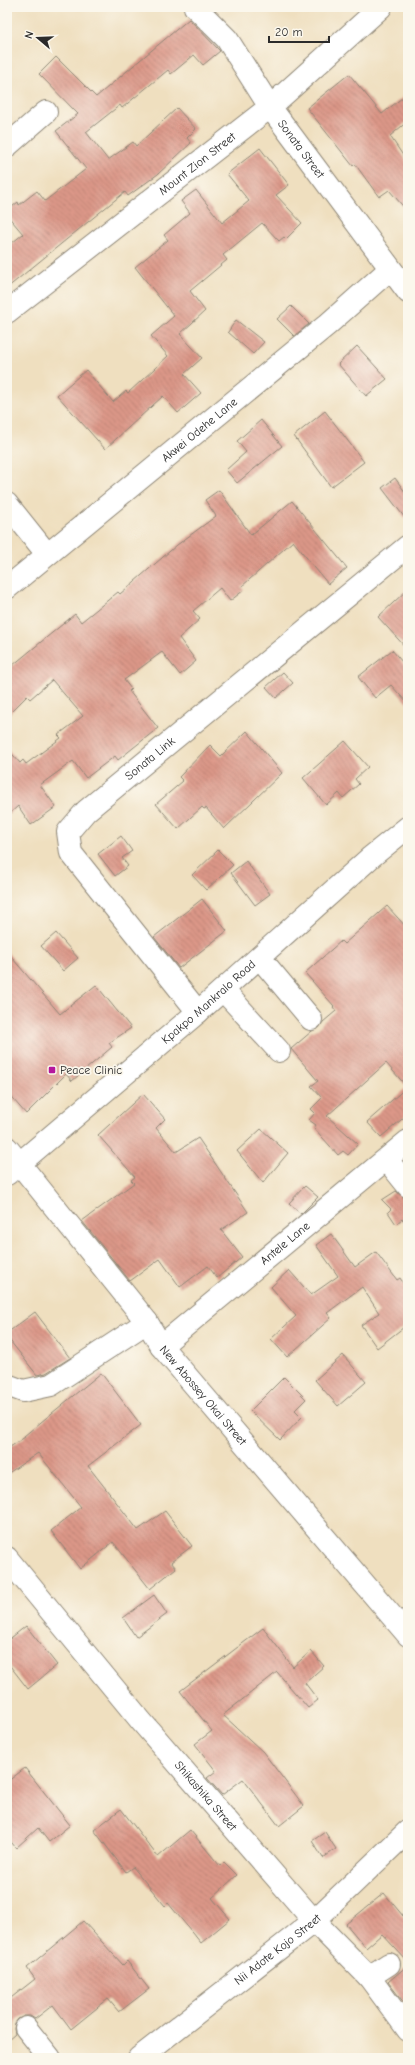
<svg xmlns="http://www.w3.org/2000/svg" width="415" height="2065" viewBox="0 0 415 2065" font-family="'Comic Neue',sans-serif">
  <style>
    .building { fill: url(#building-back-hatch) }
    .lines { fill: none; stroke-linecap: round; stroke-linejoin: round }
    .minor-casing { stroke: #8d8575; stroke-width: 24 }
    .minor { stroke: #fff; stroke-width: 22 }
    .poi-dot { fill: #b5179e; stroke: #fbf7ec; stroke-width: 1.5 }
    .labels { text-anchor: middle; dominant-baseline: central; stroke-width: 3.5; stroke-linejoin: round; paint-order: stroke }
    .street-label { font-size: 12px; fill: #2b2b2b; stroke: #fbf7ec }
    .poi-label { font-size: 12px; fill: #2b2b2b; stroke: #fbf7ec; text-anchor: start }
  </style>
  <defs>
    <pattern id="building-back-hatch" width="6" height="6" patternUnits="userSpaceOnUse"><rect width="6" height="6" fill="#dc9788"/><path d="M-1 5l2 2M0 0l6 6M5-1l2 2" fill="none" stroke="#b37b6f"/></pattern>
  </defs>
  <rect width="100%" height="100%" fill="#fbf7ec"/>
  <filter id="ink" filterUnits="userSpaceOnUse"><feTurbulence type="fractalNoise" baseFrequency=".025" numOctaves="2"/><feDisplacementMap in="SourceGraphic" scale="8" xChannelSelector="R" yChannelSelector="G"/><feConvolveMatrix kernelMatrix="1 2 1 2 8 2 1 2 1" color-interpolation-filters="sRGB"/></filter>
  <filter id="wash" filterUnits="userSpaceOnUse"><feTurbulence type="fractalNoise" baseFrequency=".012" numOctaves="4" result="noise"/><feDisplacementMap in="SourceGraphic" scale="16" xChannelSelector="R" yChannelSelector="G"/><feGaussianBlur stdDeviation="0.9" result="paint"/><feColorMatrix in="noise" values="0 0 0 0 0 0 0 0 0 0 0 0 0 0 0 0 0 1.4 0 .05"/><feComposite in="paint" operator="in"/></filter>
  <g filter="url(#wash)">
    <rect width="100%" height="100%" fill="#efdfbf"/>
    <g id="blocks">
      <!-- building -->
      <path class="building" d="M189,19L220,51L203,65L194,55L171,74L168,70L122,108L120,105L86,132L108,160L133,142L136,146L177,108L196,129L187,138L191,143L158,174L128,196L125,192L110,204L7,288V247L23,234L7,215V211L18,202L19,205L37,191L45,201L86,169L56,131L78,114L39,74L56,57L96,97Z
        M349,74L382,114L408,93V121L390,136L408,163V212L389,190L379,197L355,164L353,166L307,108Z
        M260,148L289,185L276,195L302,223L286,239L284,237L279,241L262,223L223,255L227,260L190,291L205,311L180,334L202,358L184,374L201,393L178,413L163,396L105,449L57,395L86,370L113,402L126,391L128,393L168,356L151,336L174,316L135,267L168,240L164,235L190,213L181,201L196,190L222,223L249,201L227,174Z
        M291,306L309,324L294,336L277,319Z
        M236,320L264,342L253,354L228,332Z
        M357,346L387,379L366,396L338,364Z
        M325,411L364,462L331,487L294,436Z
        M261,420L282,446L237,483L226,470L246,452L237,441Z
        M395,478L408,496V522L382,488Z
        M219,490L251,535L292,501L347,568L328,584L293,541L241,587L244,590L230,601L220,588L193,611L200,619L179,638L196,661L180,675L162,652L124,680L131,689L129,691L158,728L118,760L115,756L86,778L73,761L40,785L56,807L31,825L18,806L7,816V748L20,763L23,760L26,764L61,738L58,735L83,716L52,680L30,699L27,696L7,716V670L75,614L81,622L118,592L120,594L177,545L216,516L205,500Z
        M408,589V650L378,617Z
        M392,650L408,669V704L391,685L375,698L358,677Z
        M283,672L293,683L276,698L266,687Z
        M247,731L282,773L224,829L206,808L204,809L202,807L178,829L156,804L183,781L179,777L210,745L221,756Z
        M345,741L368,767L355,779L359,784L343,798L339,793L326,805L303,778Z
        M121,836L132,851L122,858L128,866L115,876L98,854Z
        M218,850L233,865L206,890L192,875Z
        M246,861L270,894L255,905L231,873Z
        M202,899L227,931L179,968L154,937Z
        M387,906L408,929V1114L381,1137L367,1122L407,1087L386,1063L327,1116L358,1144L348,1155L343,1151L338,1155L314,1128L316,1125L309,1120L315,1113L311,1109L322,1098L311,1086L318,1081L291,1049L312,1031L319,1028L323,1022L336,1011L333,1007L334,1006L305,973L341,941L344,944Z
        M56,933L78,958L63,971L41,946Z
        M7,952L60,1014L96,985L131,1028L109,1043L112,1047L72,1081L66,1074L26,1114L7,1092Z
        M143,1094L165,1119L156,1128L176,1152L198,1138L248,1212L221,1230L242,1257L217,1278L208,1266L180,1287L160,1259L130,1281L82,1221L134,1183L131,1180L135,1177L98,1135Z
        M261,1129L288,1153L263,1183L237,1151Z
        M305,1186L318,1197L301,1214L289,1203Z
        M396,1191L403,1197L408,1198V1225L402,1219L396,1224L388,1212L391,1209L382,1200Z
        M331,1234L355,1267L376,1252L397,1280L400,1278L408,1290V1324L377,1348L361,1325L379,1313L362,1287L327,1313L331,1318L287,1357L271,1339L296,1316L271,1287L289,1270L311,1295L338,1276L316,1245Z
        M35,1312L70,1358L46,1373L37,1375L7,1337V1333Z
        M343,1355L366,1382L338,1406L315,1380Z
        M101,1373L141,1425L88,1466L138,1530L165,1511L192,1546L171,1562L176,1568L150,1589L113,1542L80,1569L51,1531L81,1507L38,1453L7,1474V1449L25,1437L24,1436Z
        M284,1377L306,1399L295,1410L302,1417L280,1440L250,1411Z
        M154,1595L167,1614L136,1637L123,1618Z
        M26,1626L57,1665L28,1689L7,1662V1641Z
        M263,1628L293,1667L311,1651L324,1666L305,1683L318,1700L308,1708L277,1672L223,1715L263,1752L304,1806L279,1826L243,1779L222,1795L207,1778L216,1771L195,1744L212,1731L180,1691Z
        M25,1768L70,1825L49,1842L38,1828L16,1848L7,1837V1782Z
        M121,1809L158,1857L190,1830L220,1866L224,1862L237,1875L212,1898L230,1919L201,1943L168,1903L165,1906L133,1867L126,1872L94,1830Z
        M325,1832L336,1849L323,1858L312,1841Z
        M384,1893L408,1922V1962L382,1934L366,1948L346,1924Z
        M83,1921L123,1965L127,1961L149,1989L119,2012L108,1999L71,2029L53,2005L35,2019L30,2016H24L18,2019L15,2023L14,2029L15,2034L7,2041V2001L35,1979L27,1968Z
        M408,1965V2008L388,1982Z"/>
    </g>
  </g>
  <g filter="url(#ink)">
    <use href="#blocks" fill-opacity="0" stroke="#8d8575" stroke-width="1"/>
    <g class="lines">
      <defs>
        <g id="minor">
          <path id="s1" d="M195,7L227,39L270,107L408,292"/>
          <path d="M7,146L46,112"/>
          <path id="s2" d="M7,312L270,107L381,7"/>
          <path d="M7,504L47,554"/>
          <path id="s3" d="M7,588L327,325L390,269"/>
          <path d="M260,958L311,1019"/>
          <path d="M223,990L279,1051"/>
          <path id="s4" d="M198,1012L71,853L68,832L86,811L408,546"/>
          <path id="s5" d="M7,1148L147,1322L161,1346L408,1635"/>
          <path d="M387,1160L408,1186"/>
          <path id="s6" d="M7,1174L198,1012L371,857L408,827"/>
          <path id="s7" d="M161,1346L408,1141"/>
          <path d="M7,1385L23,1391L51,1385L147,1322"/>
          <path id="s8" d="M7,1558L141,1721L314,1921L369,1977L408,2030"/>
          <path d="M369,1977L389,1964"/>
          <path d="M26,2028L50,2058"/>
          <path id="s9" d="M139,2058L314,1921L408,1831"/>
        </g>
      </defs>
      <!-- minor casing -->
      <use href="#minor" class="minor-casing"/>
      <!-- minor -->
      <use href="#minor" class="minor"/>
    </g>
  </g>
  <!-- markers -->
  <rect class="poi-dot" x="48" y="1066" width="8" height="8" rx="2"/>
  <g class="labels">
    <!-- street labels -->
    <g class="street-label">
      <text stroke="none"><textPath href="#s1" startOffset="178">Sonata Street</textPath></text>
      <text stroke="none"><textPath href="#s2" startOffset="241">Mount Zion Street</textPath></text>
      <text stroke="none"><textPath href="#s3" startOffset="249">Akwei Odehe Lane</textPath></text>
      <text stroke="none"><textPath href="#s4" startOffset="335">Sonata Link</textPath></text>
      <text stroke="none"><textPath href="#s6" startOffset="265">Kpakpo Mankralo Road</textPath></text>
      <text stroke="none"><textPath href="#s7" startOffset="161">Antele Lane</textPath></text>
      <text stroke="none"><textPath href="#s5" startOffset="316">New Abossey Okai Street</textPath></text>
      <text stroke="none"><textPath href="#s8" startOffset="310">Shikashika Street</textPath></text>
      <text stroke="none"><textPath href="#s9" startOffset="176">Nii Adote Kojo Street</textPath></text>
    </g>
    <!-- poi labels -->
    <g class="poi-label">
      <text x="60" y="1070">Peace Clinic</text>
    </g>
  </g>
  <!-- margin -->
  <rect width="415" height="2065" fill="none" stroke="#fbf7ec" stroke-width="24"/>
  <!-- north arrow -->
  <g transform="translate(38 38) rotate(289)" stroke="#fbf7ec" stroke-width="3" paint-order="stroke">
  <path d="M0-3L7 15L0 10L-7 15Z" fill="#2b2b2b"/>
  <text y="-6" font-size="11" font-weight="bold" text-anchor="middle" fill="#2b2b2b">N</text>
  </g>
  <!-- scale -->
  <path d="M269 36v6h60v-6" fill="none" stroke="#2b2b2b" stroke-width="2"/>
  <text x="275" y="36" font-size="12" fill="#2b2b2b" stroke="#fbf7ec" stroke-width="3" paint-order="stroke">20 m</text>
</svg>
